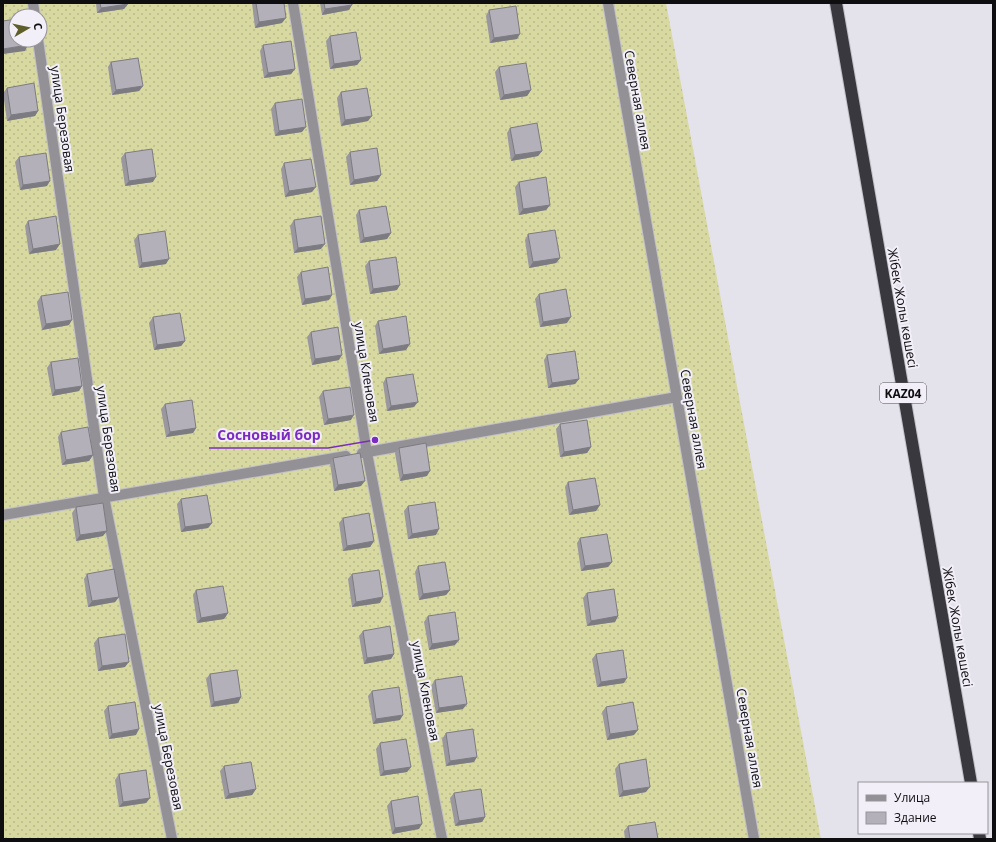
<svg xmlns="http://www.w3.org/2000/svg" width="996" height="842" viewBox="0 0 996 842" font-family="'Open Sans',sans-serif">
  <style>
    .garden { fill: url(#garden-dots); fill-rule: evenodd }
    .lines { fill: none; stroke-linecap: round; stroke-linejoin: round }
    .minor-casing { stroke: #c2c0c8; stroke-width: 12 }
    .highway-casing { stroke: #c2c0c8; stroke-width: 14 }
    .minor { stroke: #939195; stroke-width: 10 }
    .highway { stroke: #3a383f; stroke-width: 12 }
    .wall { fill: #9a979f }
    .shaded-wall { fill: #7d7b82 }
    .building { fill: #b3b0b9; stroke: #7d7b82 }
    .labels { text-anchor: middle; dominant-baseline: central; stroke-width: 4; stroke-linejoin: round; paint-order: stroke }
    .shield { fill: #f2eff8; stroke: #525156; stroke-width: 1 }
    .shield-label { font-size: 12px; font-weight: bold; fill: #0e0d10 }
    .street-label { font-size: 13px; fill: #0e0d10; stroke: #f2eff8 }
    .leader { fill: none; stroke: #7b2cbf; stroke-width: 1.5 }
    .callout-dot { fill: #7b2cbf; stroke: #f2eff8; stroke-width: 1.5 }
    .callout-label { font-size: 14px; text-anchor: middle; font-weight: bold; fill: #7b2cbf; stroke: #f2eff8; stroke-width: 4; stroke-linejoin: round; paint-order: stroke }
  </style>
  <defs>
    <pattern id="garden-dots" width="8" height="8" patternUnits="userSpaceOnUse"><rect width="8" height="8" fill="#d8d9a1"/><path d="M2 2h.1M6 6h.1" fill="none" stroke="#b8b98a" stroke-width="1.8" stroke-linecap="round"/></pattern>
  </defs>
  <rect width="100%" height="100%" fill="#e4e2eb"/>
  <!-- garden -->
  <path class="garden" d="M3,3H666L821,839H3ZM16,16H40V40H16Z"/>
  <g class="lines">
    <defs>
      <path id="minor" d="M33,3L35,16
        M293,3L367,453L442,839
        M608,3L754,839
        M38,40L104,497L172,839
        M362,453L677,397
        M3,515L346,456"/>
      <path id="highway" d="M836,3L971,783
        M979,833L980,839"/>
    </defs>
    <!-- minor casing -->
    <use href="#minor" class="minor-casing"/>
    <!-- highway casing -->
    <use href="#highway" class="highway-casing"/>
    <!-- minor -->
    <use href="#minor" class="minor"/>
    <!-- highway -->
    <use href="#highway" class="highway"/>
  </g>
  <!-- wall -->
  <path class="wall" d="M96,3H128L124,9L97,13Z
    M252,3H284L282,23L255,28Z
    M320,3H352L349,10L322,15Z
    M489,10L517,39L490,43L486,16Z
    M330,36L361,60L357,65L330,69L326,41Z
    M263,45L295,69L291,74L264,78L260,51Z
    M111,62L143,86L139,91L112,95L108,67Z
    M499,67L531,90L527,96L500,100L495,72Z
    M7,88L38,111L35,116L7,121L3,93Z
    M341,92L368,121L341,126L337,98Z
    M275,103L302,132L275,136L271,109Z
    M510,128L542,151L538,156L511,161L507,133Z
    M350,152L381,175L377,181L350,185L346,157Z
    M125,153L153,182L125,186L121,158Z
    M19,157L47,186L20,190L15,162Z
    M284,163L312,192L285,197L281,169Z
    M519,182L550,205L546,210L519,215L515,187Z
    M359,210L391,233L387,239L360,243L356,215Z
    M294,220L321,249L294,253L290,226Z
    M28,221L56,250L29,254L25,226Z
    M528,234L560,258L556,263L529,268L525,240Z
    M138,235L166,264L139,268L134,240Z
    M369,261L397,290L370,294L365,266Z
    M301,272L329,300L302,305L297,277Z
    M539,294L567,323L540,327L535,299Z
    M41,296L69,325L42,330L37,302Z
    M153,317L185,341L181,346L154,350L149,323Z
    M378,321L406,350L379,354L375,326Z
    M311,332L339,360L312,365L307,337Z
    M547,355L579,379L575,384L548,388L544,360Z
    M51,362L82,386L79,391L52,396L47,368Z
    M386,378L414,407L387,411L383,383Z
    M323,391L351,420L324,425L319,397Z
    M165,404L196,428L193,433L166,437L161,409Z
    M560,424L591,447L587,453L560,457L556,429Z
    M61,432L93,455L89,461L62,465L58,437Z
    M399,448L427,476L400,481L395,453Z
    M333,458L361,486L334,491L330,463Z
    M568,482L600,505L596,511L569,515L565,487Z
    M181,499L212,523L208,528L181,532L177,504Z
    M408,506L436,535L408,539L404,511Z
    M76,507L103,536L76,541L72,513Z
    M343,518L374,541L370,547L343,551L339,523Z
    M580,538L612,562L608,567L581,571L577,543Z
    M418,566L450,590L446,595L419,600L415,572Z
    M87,574L119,597L115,602L88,607L84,579Z
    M352,574L380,603L352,607L348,579Z
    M196,590L228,613L224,619L197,623L193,595Z
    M587,593L618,616L615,622L587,626L583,598Z
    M428,616L455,645L429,650L424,622Z
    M363,631L394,654L391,659L364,664L359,636Z
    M98,638L125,667L98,671L94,643Z
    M596,654L624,683L597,687L592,659Z
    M210,674L241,697L238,703L211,707L206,679Z
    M435,680L463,709L436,713L431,686Z
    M372,691L400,720L373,724L368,696Z
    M108,706L136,735L109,739L104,711Z
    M606,707L634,735L607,740L602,712Z
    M446,733L474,762L446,766L442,739Z
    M380,743L411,767L407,772L380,776L376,749Z
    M619,764L646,792L619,797L615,769Z
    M224,766L256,789L252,795L225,799L220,771Z
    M119,774L150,798L146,803L119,807L115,780Z
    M454,793L485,817L482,822L455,826L450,798Z
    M391,801L419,829L392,834L387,806Z
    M628,826L658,839H625L624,831Z"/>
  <!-- shaded-wall -->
  <path class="shaded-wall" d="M128,4L124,9L97,13L101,8Z
    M352,5L349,10L322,15L325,9Z
    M286,18L282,23L255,28L259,22Z
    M520,34L517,39L490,43L494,38Z
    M28,45L25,51L3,54V49Z
    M361,60L357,65L330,69L334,64Z
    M295,69L291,74L264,78L268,73Z
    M143,86L139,91L112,95L116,90Z
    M531,90L527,96L500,100L504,95Z
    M38,111L35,116L7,121L11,115Z
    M372,116L368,121L341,126L345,120Z
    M306,127L302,132L275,136L279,131Z
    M542,151L538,156L511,161L515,155Z
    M381,175L377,181L350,185L354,180Z
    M156,177L153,182L125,186L129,181Z
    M50,181L47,186L20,190L23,185Z
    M316,187L312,192L285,197L289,191Z
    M550,205L546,210L519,215L523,209Z
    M391,233L387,239L360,243L364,238Z
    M60,244L56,250L29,254L33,249Z
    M325,244L321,249L294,253L298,248Z
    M560,258L556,263L529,268L533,262Z
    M169,259L166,264L139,268L142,263Z
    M400,285L397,290L370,294L373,289Z
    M332,295L329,300L302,305L305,299Z
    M571,317L567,323L540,327L543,322Z
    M72,320L69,325L42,330L46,324Z
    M185,341L181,346L154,350L157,345Z
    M410,344L406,350L379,354L383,349Z
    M342,355L339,360L312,365L315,359Z
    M579,379L575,384L548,388L552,383Z
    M82,386L79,391L52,396L55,390Z
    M418,402L414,407L387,411L391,406Z
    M354,415L351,420L324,425L328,419Z
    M196,428L193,433L166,437L170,432Z
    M591,447L587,453L560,457L564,452Z
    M93,455L89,461L62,465L66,460Z
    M430,471L427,476L400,481L403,475Z
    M365,481L361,486L334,491L338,485Z
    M600,505L596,511L569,515L573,510Z
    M212,523L208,528L181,532L185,527Z
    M439,529L436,535L408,539L412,534Z
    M107,531L103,536L76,541L80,535Z
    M374,541L370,547L343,551L347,546Z
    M612,562L608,567L581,571L585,566Z
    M450,590L446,595L419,600L423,594Z
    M119,597L115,602L88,607L92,601Z
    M383,597L380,603L352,607L356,602Z
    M228,613L224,619L197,623L201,618Z
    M618,616L615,622L587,626L591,621Z
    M459,640L455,645L429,650L432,644Z
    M394,654L391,659L364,664L367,658Z
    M129,662L125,667L98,671L102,666Z
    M627,678L624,683L597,687L601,682Z
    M241,697L238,703L211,707L214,702Z
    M467,704L463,709L436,713L439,708Z
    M403,715L400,720L373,724L376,719Z
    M139,729L136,735L109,739L112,734Z
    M638,730L634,735L607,740L610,734Z
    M477,757L474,762L446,766L450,761Z
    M411,767L407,772L380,776L384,771Z
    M650,787L646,792L619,797L623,791Z
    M256,789L252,795L225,799L229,794Z
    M150,798L146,803L119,807L123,802Z
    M485,817L482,822L455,826L459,821Z
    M422,824L419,829L392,834L395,828Z"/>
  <!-- building -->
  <path class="building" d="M100,3H128V4L101,8Z
    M256,3H284L286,18L259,22Z
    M324,3H352V5L325,9Z
    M516,6L520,34L494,38L489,10Z
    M16,19V40H28V45L3,49V21Z
    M356,32L361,60L334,64L330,36Z
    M291,41L295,69L268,73L263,45Z
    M138,58L143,86L116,90L111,62Z
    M526,63L531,90L504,95L499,67Z
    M34,83L38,111L11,115L7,88Z
    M367,88L372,116L345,120L341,92Z
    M302,99L306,127L279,131L275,103Z
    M537,123L542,151L515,155L510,128Z
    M377,148L381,175L354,180L350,152Z
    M152,149L156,177L129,181L125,153Z
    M46,153L50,181L23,185L19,157Z
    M311,159L316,187L289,191L284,163Z
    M546,177L550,205L523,209L519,182Z
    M386,206L391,233L364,238L359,210Z
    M56,216L60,244L33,249L28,221Z
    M321,216L325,244L298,248L294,220Z
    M555,230L560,258L533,262L528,234Z
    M165,231L169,259L142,263L138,235Z
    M396,257L400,285L373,289L369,261Z
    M328,267L332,295L305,299L301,272Z
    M566,289L571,317L543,322L539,294Z
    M68,292L72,320L46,324L41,296Z
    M180,313L185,341L157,345L153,317Z
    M406,316L410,344L383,349L378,321Z
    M338,327L342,355L315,359L311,332Z
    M575,351L579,379L552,383L547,355Z
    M78,358L82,386L55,390L51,362Z
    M413,374L418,402L391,406L386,378Z
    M350,387L354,415L328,419L323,391Z
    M192,400L196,428L170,432L165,404Z
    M587,420L591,447L564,452L560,424Z
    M88,427L93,455L66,460L61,432Z
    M426,443L430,471L403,475L399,448Z
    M360,453L365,481L338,485L333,458Z
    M595,478L600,505L573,510L568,482Z
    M207,495L212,523L185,527L181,499Z
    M435,502L439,529L412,534L408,506Z
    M103,503L107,531L80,535L76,507Z
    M369,513L374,541L347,546L343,518Z
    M607,534L612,562L585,566L580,538Z
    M445,562L450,590L423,594L418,566Z
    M114,569L119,597L92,601L87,574Z
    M379,570L383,597L356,602L352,574Z
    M223,586L228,613L201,618L196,590Z
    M614,589L618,616L591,621L587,593Z
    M455,612L459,640L432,644L428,616Z
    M390,626L394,654L367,658L363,631Z
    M125,634L129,662L102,666L98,638Z
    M623,650L627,678L601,682L596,654Z
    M237,670L241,697L214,702L210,674Z
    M462,676L467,704L439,708L435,680Z
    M399,687L403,715L376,719L372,691Z
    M135,702L139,729L112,734L108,706Z
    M633,702L638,730L610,734L606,707Z
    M473,729L477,757L450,761L446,733Z
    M406,739L411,767L384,771L380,743Z
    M646,759L650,787L623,791L619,764Z
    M251,762L256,789L229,794L224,766Z
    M146,770L150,798L123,802L119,774Z
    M481,789L485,817L459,821L454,793Z
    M418,796L422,824L395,828L391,801Z
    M655,822L658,839H630L628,826Z"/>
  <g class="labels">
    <!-- shield labels -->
    <rect class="shield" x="880" y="383" width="46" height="20" rx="3"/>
    <g class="shield-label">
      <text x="903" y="393">KАZ04</text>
    </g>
    <!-- street labels -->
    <g class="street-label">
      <text transform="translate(638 100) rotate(80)">Северная аллея</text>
      <text transform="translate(63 119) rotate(82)">улица Березовая</text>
      <text transform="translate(903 308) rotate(80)">Жібек Жолы көшесі</text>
      <text transform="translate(367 372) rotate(81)">улица Кленовая</text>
      <text transform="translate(694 419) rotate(80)">Северная аллея</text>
      <text transform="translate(109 439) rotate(82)">улица Березовая</text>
      <text transform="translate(958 627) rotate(80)">Жібек Жолы көшесі</text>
      <text transform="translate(426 691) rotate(79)">улица Кленовая</text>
      <text transform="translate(750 738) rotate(80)">Северная аллея</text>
      <text transform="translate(169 757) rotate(79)">улица Березовая</text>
    </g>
  </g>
  <!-- callouts -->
  <path class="leader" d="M375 440L328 448H209"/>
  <circle class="callout-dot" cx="375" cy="440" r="4"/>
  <g class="callout-label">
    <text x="269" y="440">Сосновый бор</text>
  </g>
  <!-- border -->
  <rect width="996" height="842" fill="none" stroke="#0e0d10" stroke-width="8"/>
  <!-- legend -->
  <rect x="858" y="782" width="130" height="52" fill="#f2eff8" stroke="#97959b"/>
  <rect x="866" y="795" width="20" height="6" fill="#939195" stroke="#97959b"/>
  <text x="894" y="802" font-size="12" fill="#0e0d10">Улица</text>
  <rect x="866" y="812" width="20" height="12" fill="#b3b0b9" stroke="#97959b"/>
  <text x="894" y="822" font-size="12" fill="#0e0d10">Здание</text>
  <!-- north arrow -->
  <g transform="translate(28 28) rotate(81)"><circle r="19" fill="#f2eff8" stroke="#97959b"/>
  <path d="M0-3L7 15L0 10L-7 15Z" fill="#5e5e2b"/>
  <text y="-6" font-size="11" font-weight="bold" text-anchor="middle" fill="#0e0d10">С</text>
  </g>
</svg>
